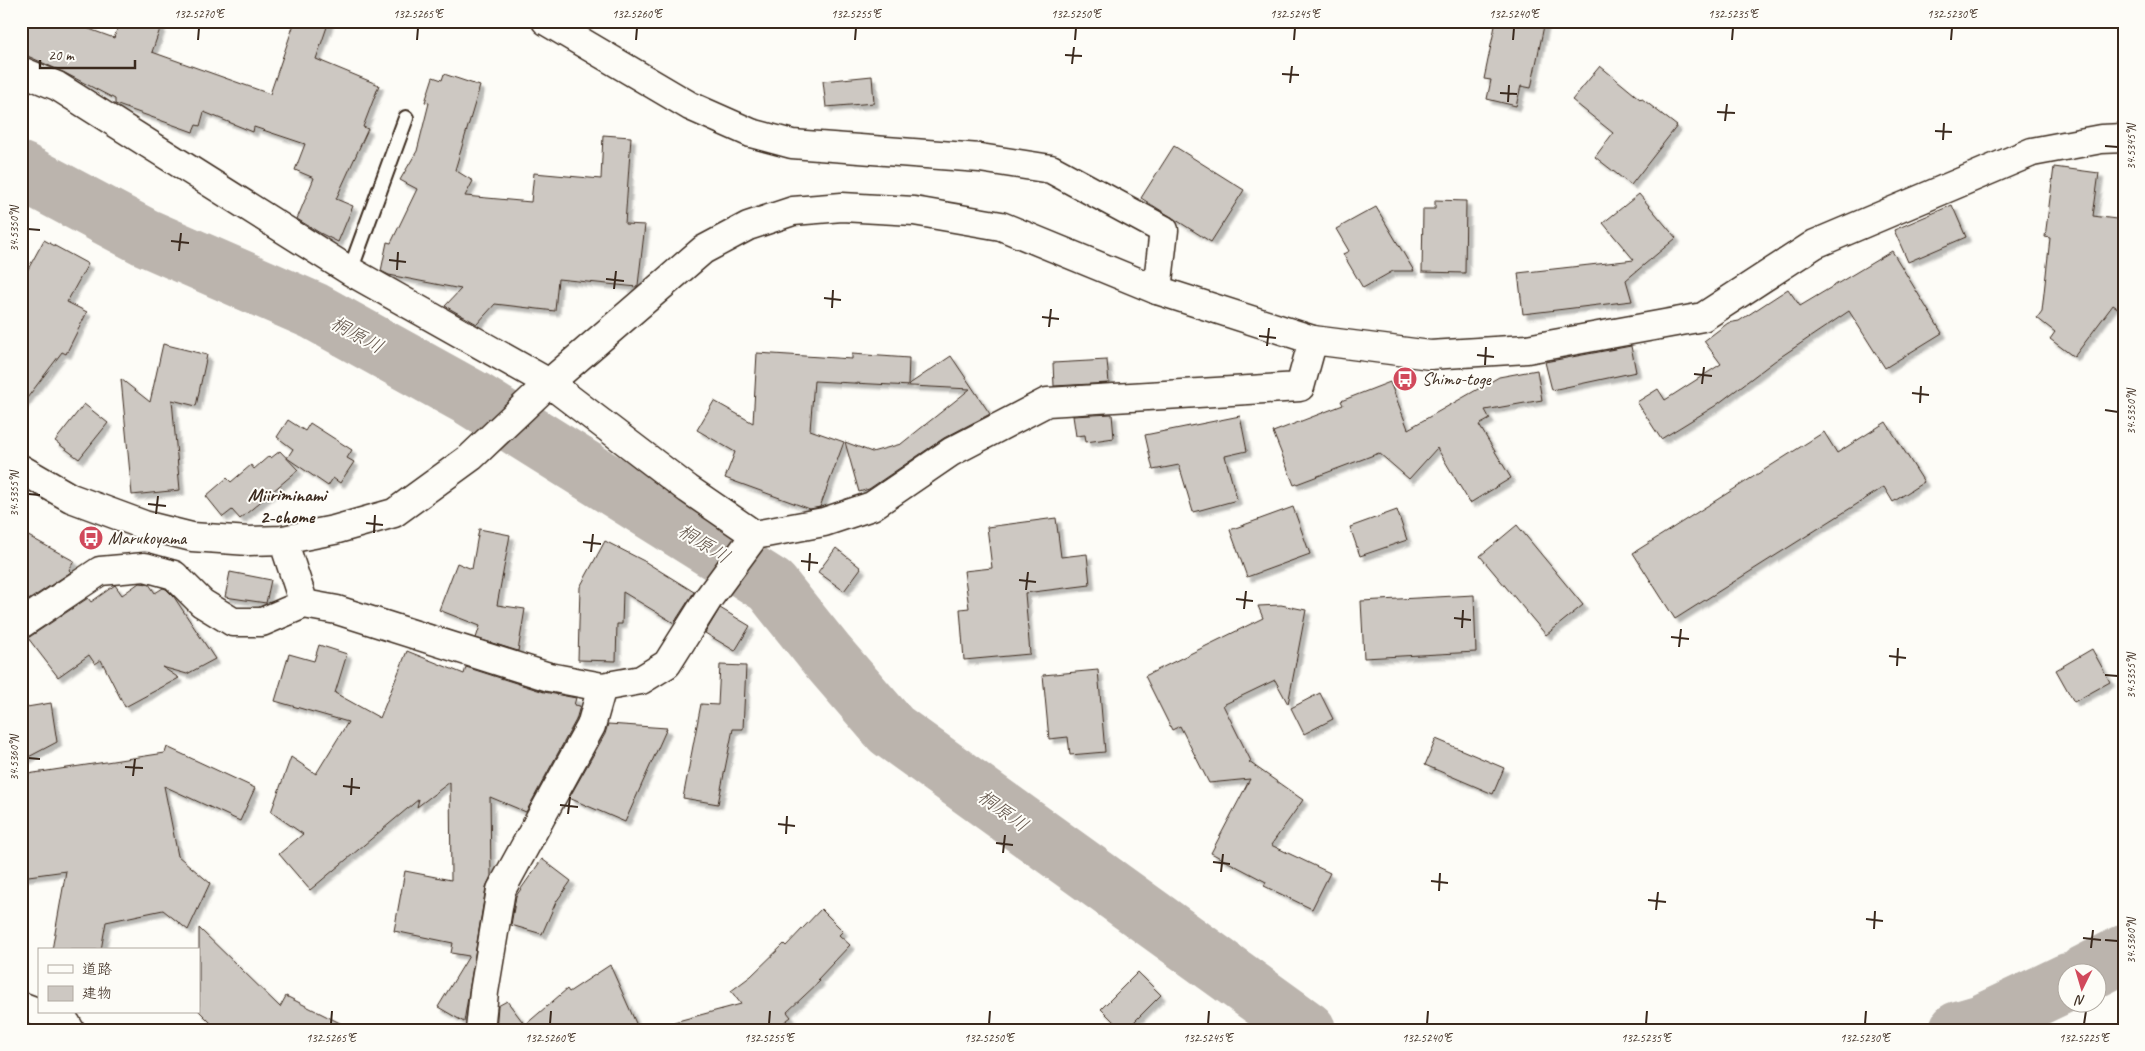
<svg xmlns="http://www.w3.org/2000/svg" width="2145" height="1051" viewBox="0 0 2145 1051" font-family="Caveat,'Klee One',sans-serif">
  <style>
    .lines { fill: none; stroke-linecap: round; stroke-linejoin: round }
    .river { stroke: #bbb4ad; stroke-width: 58 }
    .building { fill: #cdc8c2; stroke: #3b2a1e; filter: url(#shadow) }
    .service-casing { stroke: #3b2a1e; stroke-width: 18 }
    .minor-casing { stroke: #3b2a1e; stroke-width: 31 }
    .tertiary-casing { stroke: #3b2a1e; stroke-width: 31 }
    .service { stroke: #fdfcf7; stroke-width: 14 }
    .minor { stroke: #fdfcf7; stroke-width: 28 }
    .tertiary { stroke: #fdfcf7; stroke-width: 28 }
    .ticks { fill: none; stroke: #3b2a1e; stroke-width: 2 }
    .labels { text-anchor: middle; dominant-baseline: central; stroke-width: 4; stroke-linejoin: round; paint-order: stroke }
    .poi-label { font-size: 18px; fill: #3b2a1e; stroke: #fdfcf7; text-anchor: start }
    .water-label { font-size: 19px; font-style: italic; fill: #615349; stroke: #fdfcf7 }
    .neighbourhood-label { font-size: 19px; font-weight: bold; fill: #3b2a1e; stroke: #fdfcf7 }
    .neatline { fill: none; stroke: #3b2a1e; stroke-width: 2 }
    .ticks-label { font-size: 12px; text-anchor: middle; fill: #3b2a1e }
  </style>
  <defs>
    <filter id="shadow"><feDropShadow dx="4.5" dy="4.5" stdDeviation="1" flood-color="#0004"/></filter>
  </defs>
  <rect width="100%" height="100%" fill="#fdfcf7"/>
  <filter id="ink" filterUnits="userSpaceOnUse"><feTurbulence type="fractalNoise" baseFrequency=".02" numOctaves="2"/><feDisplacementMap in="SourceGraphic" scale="10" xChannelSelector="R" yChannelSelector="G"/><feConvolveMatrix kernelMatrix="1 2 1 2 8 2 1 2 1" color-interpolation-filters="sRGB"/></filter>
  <g filter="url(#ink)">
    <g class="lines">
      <!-- river -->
      <path class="river" d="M21,171L145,237L314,311L473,399L771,586L827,656L891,730L1307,1030
        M2085,974L2124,954
        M1958,1030L1982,1023L2068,982"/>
    </g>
    <!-- building -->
    <path class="building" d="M21,21H67L114,38L120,21H147L161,26L152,52L270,94L295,21H329L316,59L379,85L363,127L368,129L336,199L353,206L338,242L320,233L297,219L314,178L295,170L305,144L254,127L253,132L204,112L200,126L196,125L193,132L115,104V99L63,72L21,53Z
      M1496,21H1545L1531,88L1521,86L1516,106L1487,99L1491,80L1484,79Z
      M1600,66L1640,99L1641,98L1677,126L1631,185L1595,157L1613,133L1572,100Z
      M444,74L480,86L455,170L473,181L465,196L531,202L534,173L601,179L603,135L631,137L625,224L645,225L638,285L637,287L558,279L555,311L495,304L477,324L445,306L461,289L389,275L381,271L387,242L391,243L417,189L400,180L417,151L429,103L425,102L433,77L442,80Z
      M872,76L874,103L826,107L823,81Z
      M1174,146L1244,190L1211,242L1141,198Z
      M2054,167L2099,173L2093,216L2124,220V235L2118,276L2124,280V312L2113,305L2074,357L2050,339L2055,332L2037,318L2042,311L2050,238L2045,237Z
      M1639,194L1676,238L1626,280L1632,301L1523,314L1518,273L1634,260L1603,223Z
      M1435,200L1466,201L1465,273L1422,272L1423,209H1435Z
      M1952,205L1966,237L1908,262L1894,230Z
      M1376,207L1414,271H1393L1363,288L1343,254L1349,251L1336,229Z
      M44,240L88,264L67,302L87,312L66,354L62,352L21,406V282Z
      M1892,251L1942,333L1885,368L1849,311L1776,360L1715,406L1661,439L1637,402L1658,389L1665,400L1721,364L1704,341L1728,323L1739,321L1788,289L1800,306Z
      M163,344L207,355L196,406L172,400L180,490L132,495L121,379L150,402Z
      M1631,346L1636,372L1552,390L1545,362Z
      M757,353L852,359V354L909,358L908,385L951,356L990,414L944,438L869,489L859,492L845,442L872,452L901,444L970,389L814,381L810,430L844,442L820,507L810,509L725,478L735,452L697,430L714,401L753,423Z
      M1107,360L1109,383L1054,386L1053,363Z
      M1537,370L1542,400L1485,410L1490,419L1479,425L1511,478L1470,503L1437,448L1409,479L1379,453L1294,485L1273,432L1343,405L1341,401L1390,382L1408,429L1499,377Z
      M84,404L108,423L79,459L55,441Z
      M1112,414L1114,438L1086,442L1085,435L1076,436L1073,416Z
      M1240,416L1247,451L1225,456L1237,500L1193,512L1179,465L1153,470L1145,435Z
      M288,420L305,431L310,423L352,450L347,458L354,462L340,483L333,478L328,486L287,458L293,449L277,437Z
      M1886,422L1924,482L1893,502L1884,487L1675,619L1633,553L1824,432L1837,453Z
      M280,451L298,470L240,519L232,510L223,517L206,496L227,478L231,482L251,465L254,469L269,456L271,458Z
      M1293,507L1310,554L1247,577L1230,530Z
      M1397,510L1407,540L1360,556L1350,527Z
      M1056,518L1061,557L1087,554L1090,585L1025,593L1030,654L964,660L960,609L969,608L964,571L992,568L987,527Z
      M1517,525L1583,605L1546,635L1480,556Z
      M479,529L510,535L497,605L525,609L518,651L476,638L480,626L439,610L457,563L472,569Z
      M21,532L74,561L69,570L71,572L21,605Z
      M605,541L644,561L694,592L674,623L623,592L622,624H617L616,661L578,660L580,587Z
      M836,548L861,568L844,591L818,572Z
      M230,572L271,580L266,603L225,597Z
      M139,583L149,584L155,593L163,588L166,589L174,597L215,659L187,674L162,667L179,678L125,707L101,660L95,664L89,655L58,677L28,638L88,598L91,602L115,585L122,595Z
      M1474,595L1476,652L1364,658L1361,601Z
      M1281,605L1306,610L1288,704L1275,680L1223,705L1251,761L1249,762L1303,800L1271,845L1330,873L1312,909L1264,886L1266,882L1211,853L1250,779L1209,783L1180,726L1172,730L1145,676L1263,618L1258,606Z
      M720,608L750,626L735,651L705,633Z
      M319,645L347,654L335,693L380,718L407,651L464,674L466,667L544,692L576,698L574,705L580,706L576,720L526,812L490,797L491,876L486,887L464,1022L438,1007L469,956L451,953L453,943L394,931L405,871L451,880L450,782L417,807L419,799L310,890L279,854L303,834L271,812L291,757L316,774L348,722L275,701L289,654L314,661Z
      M2092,649L2110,682L2074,702L2056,670Z
      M720,665L746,666L743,729H733L718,804L683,798L701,704L718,705Z
      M1098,670L1105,752L1070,755L1068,737L1049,739L1043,675Z
      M1320,693L1333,719L1304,734L1291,708Z
      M51,703L57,742L21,761V708Z
      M608,724L667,728L625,822L569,798L605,734Z
      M1436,739L1504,768L1493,794L1425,765Z
      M167,747L255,788L240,821L164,786L178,856L210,883L188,930L163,910L106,922L101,950H52L66,871L21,877V775L165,753Z
      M542,859L571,881L556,902L542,934L511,925L516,896Z
      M821,909L843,931L839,935L850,945L818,979L820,981L787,1012L791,1017L774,1030H675L674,1022L741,1004L731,991L751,976L784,944L786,946Z
      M199,928L280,1007L286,996L354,1030H218L199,1011Z
      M610,965L639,1030H496L498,1006L507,1001L525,1025L567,989L569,992Z
      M1138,972L1161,995L1126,1030H1122L1101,1009Z"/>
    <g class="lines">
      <defs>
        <path id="service" d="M350,271L406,118"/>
        <path id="minor" d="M546,21L690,106L751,133L792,144L980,158L1051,169L1164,230L1157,290
          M21,71L57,86L350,271L549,383L688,489L755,535
          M283,540L304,604
          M21,624L100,571L145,567L174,575L202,603L233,622H262L304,604L337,610L549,677L602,687L641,680L667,664L708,599L755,535L824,522L872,506L951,452L1047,402L1300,387L1313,340L1430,355L1527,349L1703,317L1815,244L2032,152L2101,139L2124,138
          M21,1006L66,1023L70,1030
          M480,1030L484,992L501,890L591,726L602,687"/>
        <path id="tertiary" d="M21,469L71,498L144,525L192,537L249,541L283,540L334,530L394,513L471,457L549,383L703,250L748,226L793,211L842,207L914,211L1001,226L1157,290L1313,340"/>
      </defs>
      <!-- service casing -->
      <use href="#service" class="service-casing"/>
      <!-- minor casing -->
      <use href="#minor" class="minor-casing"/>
      <!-- tertiary casing -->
      <use href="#tertiary" class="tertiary-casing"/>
      <!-- service -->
      <use href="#service" class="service"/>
      <!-- minor -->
      <use href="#minor" class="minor"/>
      <!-- tertiary -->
      <use href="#tertiary" class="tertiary"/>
    </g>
  </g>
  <!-- ticks -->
  <path class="ticks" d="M198,40L199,28M417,40L418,28M636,40L637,28M855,40L856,28M1075,40L1076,28M1294,40L1295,28M1513,40L1514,28M1732,40L1733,28M1951,40L1952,28M1065,55L1082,56M1072,64L1074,47M1282,74L1299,75M1290,83L1292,66M1500,93L1517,94M1508,102L1509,85M1717,112L1735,113M1725,121L1727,104M1935,131L1952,132M1943,140L1944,123M2105,146L2118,147M28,229L40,230M171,241L189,243M179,251L181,233M389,260L406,262M397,270L398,252M606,279L624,281M614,289L616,271M824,298L841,300M832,308L833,290M1042,317L1059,319M1049,327L1051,309M1259,336L1276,338M1267,346L1269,328M1477,355L1494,357M1485,365L1486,347M1694,374L1712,376M1702,384L1704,367M1912,393L1929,395M1920,403L1921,386M2105,410L2118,412M28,494L40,495M148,504L166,506M156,514L158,496M366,523L383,525M374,533L375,515M583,542L601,544M591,552L593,534M801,561L818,563M809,571L810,553M1019,580L1036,582M1026,590L1028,572M1236,599L1253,601M1244,609L1246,591M1454,618L1471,620M1462,628L1463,610M1671,637L1689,639M1679,647L1681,629M1889,656L1906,658M1897,666L1898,648M2105,675L2118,676M28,758L40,759M125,767L143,768M133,776L135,759M343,786L360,788M351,795L352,778M560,805L578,807M568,814L570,797M778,824L795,826M786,834L787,816M996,843L1013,845M1003,853L1005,835M1213,862L1230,864M1221,872L1223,854M1431,881L1448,883M1439,891L1440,873M1648,900L1666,902M1656,910L1658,892M1866,919L1883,921M1874,929L1875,911M2083,938L2101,940M2105,940L2118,941M2091,948L2093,930M331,1024L332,1011M550,1024L551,1011M769,1024L770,1011M989,1024L990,1011M1208,1024L1209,1011M1427,1024L1428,1011M1646,1024L1647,1011M1865,1024L1866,1011M2084,1024L2086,1011"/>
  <!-- icons -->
  <defs>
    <symbol id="bus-disc" viewBox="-11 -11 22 22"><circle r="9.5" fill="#d1495b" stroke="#fdfcf7"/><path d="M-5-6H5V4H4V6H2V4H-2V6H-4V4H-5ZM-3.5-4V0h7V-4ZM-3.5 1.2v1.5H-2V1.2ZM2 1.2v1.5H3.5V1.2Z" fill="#fff"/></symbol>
  </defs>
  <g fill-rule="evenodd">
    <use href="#bus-disc" x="1391" y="365" width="28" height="28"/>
    <use href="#bus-disc" x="77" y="524" width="28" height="28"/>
  </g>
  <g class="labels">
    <!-- poi labels -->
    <g class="poi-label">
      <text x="1422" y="379">Shimo-toge</text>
      <text x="108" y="538">Marukoyama</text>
    </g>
    <!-- water labels -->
    <g class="water-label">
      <text transform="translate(357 335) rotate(29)">桐原川</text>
      <text transform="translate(704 544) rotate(32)">桐原川</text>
      <text transform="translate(1003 811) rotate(36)">桐原川</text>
    </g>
    <!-- neighbourhood labels -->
    <g class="neighbourhood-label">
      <text x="287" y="495">Miiriminami<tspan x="287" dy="22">2-chome</tspan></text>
    </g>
  </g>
  <!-- margin -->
  <rect width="2145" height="1051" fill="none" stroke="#fdfcf7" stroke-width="55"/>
  <!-- legend -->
  <rect x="38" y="948" width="162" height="65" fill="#fdfcf7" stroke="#afa8a0"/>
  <rect x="48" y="965" width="25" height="8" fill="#fdfcf7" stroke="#afa8a0"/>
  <text x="82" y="974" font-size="15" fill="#3b2a1e">道路</text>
  <rect x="48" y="986" width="25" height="15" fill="#cdc8c2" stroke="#afa8a0"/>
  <text x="82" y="998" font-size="15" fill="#3b2a1e">建物</text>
  <!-- north arrow -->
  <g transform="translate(2082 988) rotate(185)"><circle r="24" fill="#fdfcf7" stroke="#afa8a0"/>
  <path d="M0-4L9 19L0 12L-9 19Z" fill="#d1495b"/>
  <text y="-8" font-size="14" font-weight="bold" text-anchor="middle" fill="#3b2a1e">N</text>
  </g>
  <!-- scale -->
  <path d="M40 60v8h95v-8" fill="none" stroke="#3b2a1e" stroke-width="2.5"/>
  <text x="48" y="60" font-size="15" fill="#3b2a1e" stroke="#fdfcf7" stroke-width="4" paint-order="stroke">20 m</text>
  <rect x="28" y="28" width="2090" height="996" class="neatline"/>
  <g class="ticks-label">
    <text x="199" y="18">132.5270°E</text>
    <text x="418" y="18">132.5265°E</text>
    <text x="637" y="18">132.5260°E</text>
    <text x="856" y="18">132.5255°E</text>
    <text x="1076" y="18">132.5250°E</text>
    <text x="1295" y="18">132.5245°E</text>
    <text x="1514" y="18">132.5240°E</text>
    <text x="1733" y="18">132.5235°E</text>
    <text x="1952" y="18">132.5230°E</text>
    <text transform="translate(2131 147) rotate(-90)" y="4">34.5345°N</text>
    <text transform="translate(14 229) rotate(-90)" y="4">34.5350°N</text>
    <text transform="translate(2131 412) rotate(-90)" y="4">34.5350°N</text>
    <text transform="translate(14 494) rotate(-90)" y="4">34.5355°N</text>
    <text transform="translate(2131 676) rotate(-90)" y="4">34.5355°N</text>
    <text transform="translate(14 758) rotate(-90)" y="4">34.5360°N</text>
    <text transform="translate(2131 941) rotate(-90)" y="4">34.5360°N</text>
    <text x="331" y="1042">132.5265°E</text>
    <text x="550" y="1042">132.5260°E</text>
    <text x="769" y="1042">132.5255°E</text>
    <text x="989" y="1042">132.5250°E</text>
    <text x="1208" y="1042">132.5245°E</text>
    <text x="1427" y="1042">132.5240°E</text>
    <text x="1646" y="1042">132.5235°E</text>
    <text x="1865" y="1042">132.5230°E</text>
    <text x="2084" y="1042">132.5225°E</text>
  </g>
</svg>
